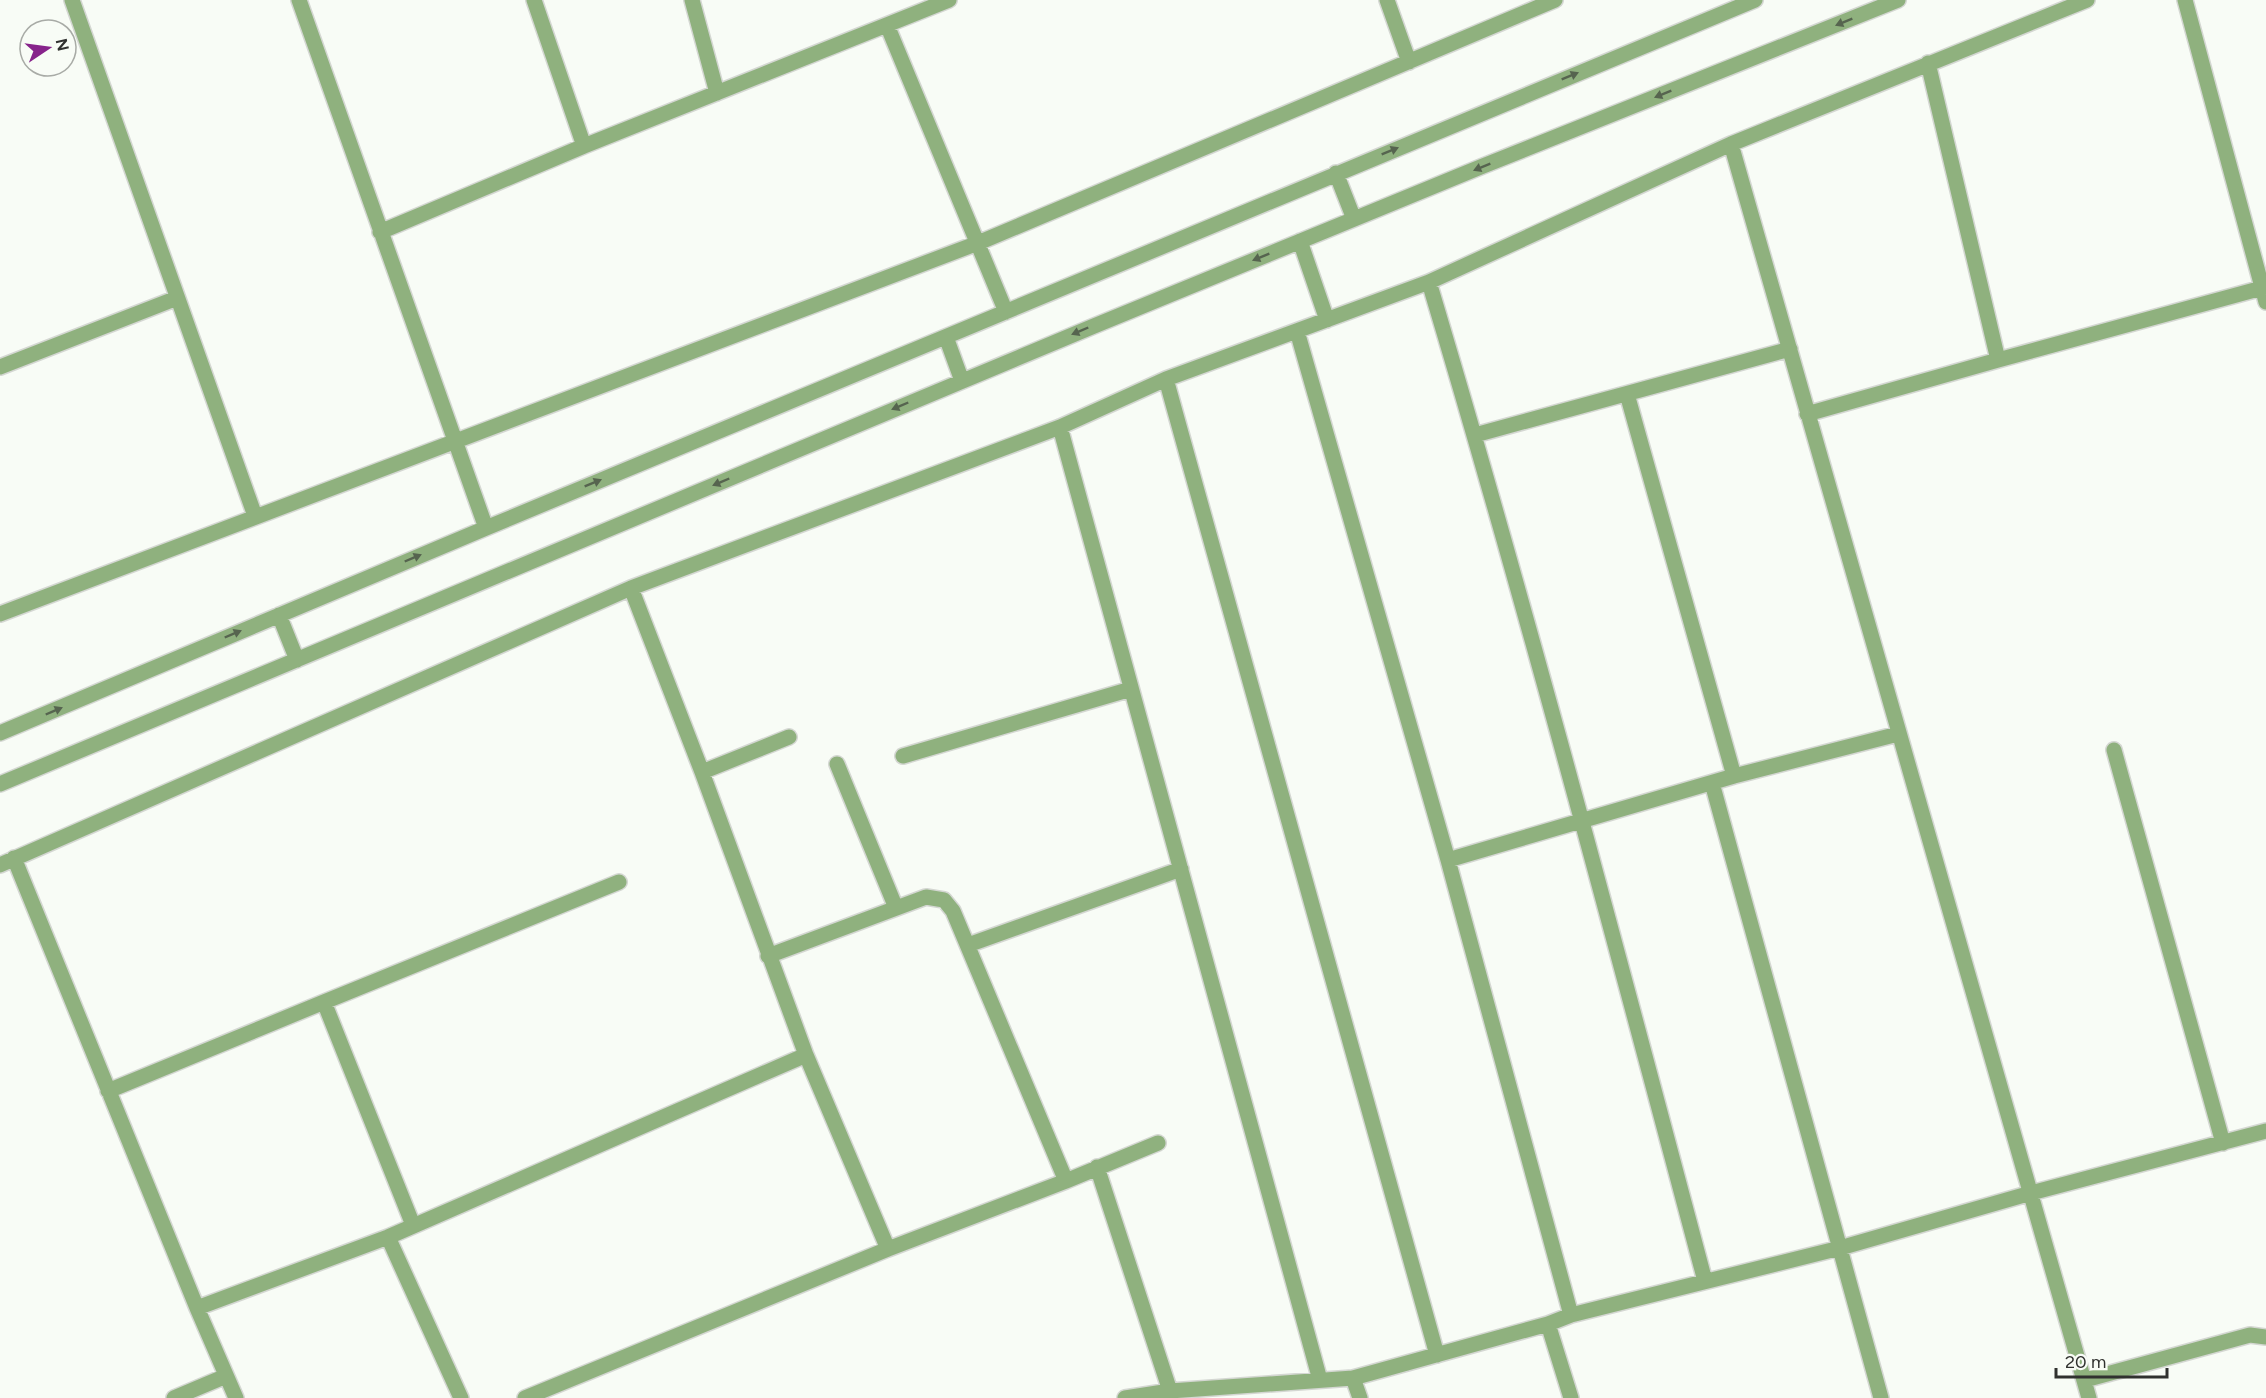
<svg xmlns="http://www.w3.org/2000/svg" width="2266" height="1398" viewBox="0 0 2266 1398" font-family="Figtree,sans-serif">
  <style>
    .lines { fill: none; stroke-linecap: round; stroke-linejoin: round }
    .minor-casing { stroke: #d4d7d2; stroke-width: 18 }
    .minor { stroke: #8fb17e; stroke-width: 15 }
    .oneway { fill: #56644f }
  </style>
  <rect width="100%" height="100%" fill="#f8fcf6"/>
  <g class="lines">
    <defs>
      <path id="minor" d="M72,0L255,516
        M299,0L486,528
        M692,0L717,93
        M1387,0L1409,62
        M2185,0L2266,302
        M887,25L1006,312
        M1731,144L2089,1398
        M584,146L949,0
        M1336,173L1354,219
        M380,232L584,146L534,0
        M1300,241L1327,320
        M1429,282C1528,613 1616,947 1705,1281
        M1297,331L1448,860L1571,1315
        M946,337L962,381
        M1998,360L2262,288
        M0,367L177,298
        M1166,379L1437,1355
        M1627,394L1734,776
        M1807,414L1998,360L1928,63
        M1060,427L1320,1380
        M1475,435L1790,349
        M0,614L978,243L1555,0
        M279,615L297,660
        M0,733L486,528L1755,0
        M2114,750L2223,1143
        M903,756L1131,689
        M837,764L896,908
        M702,772L789,737
        M1712,783L1881,1398
        M0,784L1094,326L1483,166L1898,0
        M14,858L197,1308
        M1448,860L1734,776L1898,734
        M0,865L631,588L1060,427L1166,379L1429,282L1731,144L2087,0
        M968,945L1181,869
        M768,956L926,897L944,900L953,911L1066,1181
        M108,1091L324,1002
        M1097,1167L1170,1391
        M413,1225L324,1002L619,882
        M388,1237L461,1398
        M888,1249L1066,1181L1158,1143
        M1548,1324L1571,1398
        M1353,1378L1360,1398
        M2085,1380L2250,1335L2266,1337
        M174,1398L226,1376
        M236,1398L197,1308L388,1237L806,1055L702,772L631,588
        M525,1398L888,1249L806,1055
        M1125,1398L1170,1391L1353,1378L1548,1324L1571,1315L1840,1248L2031,1193L2266,1131"/>
    </defs>
    <!-- minor casing -->
    <use href="#minor" class="minor-casing"/>
    <!-- minor -->
    <use href="#minor" class="minor"/>
  </g>
  <!-- one-way arrows -->
  <defs><path id="oneway-solid" d="M-6-.8H1V-3.2L6.5 0L1 3.2V.8H-6Z" transform="scale(1.5)"/></defs>
  <g class="oneway">
    <use href="#oneway-solid" transform="translate(1844 22) rotate(158)"/>
    <use href="#oneway-solid" transform="translate(1570 76) rotate(-22)"/>
    <use href="#oneway-solid" transform="translate(1663 94) rotate(158)"/>
    <use href="#oneway-solid" transform="translate(1390 151) rotate(-22)"/>
    <use href="#oneway-solid" transform="translate(1482 167) rotate(158)"/>
    <use href="#oneway-solid" transform="translate(1261 257) rotate(158)"/>
    <use href="#oneway-solid" transform="translate(1080 331) rotate(157)"/>
    <use href="#oneway-solid" transform="translate(900 406) rotate(157)"/>
    <use href="#oneway-solid" transform="translate(721 482) rotate(157)"/>
    <use href="#oneway-solid" transform="translate(593 483) rotate(-22)"/>
    <use href="#oneway-solid" transform="translate(413 558) rotate(-23)"/>
    <use href="#oneway-solid" transform="translate(233 634) rotate(-23)"/>
    <use href="#oneway-solid" transform="translate(54 711) rotate(-23)"/>
  </g>
  <!-- north arrow -->
  <g transform="translate(48 48) rotate(77)"><circle r="28" fill="#f8fcf6" stroke="#a8aba6" stroke-width="1.5"/>
  <path d="M0-4.5L10 22L0 15L-10 22Z" fill="#87238b"/>
  <text y="-9" font-size="16" font-weight="bold" text-anchor="middle" fill="#30312f">N</text>
  </g>
  <!-- scale -->
  <path d="M2056 1368v9h111v-9" fill="none" stroke="#30312f" stroke-width="3"/>
  <text x="2065" y="1368" font-size="18" fill="#30312f" stroke="#f8fcf6" stroke-width="4.5" paint-order="stroke">20 m</text>
</svg>
